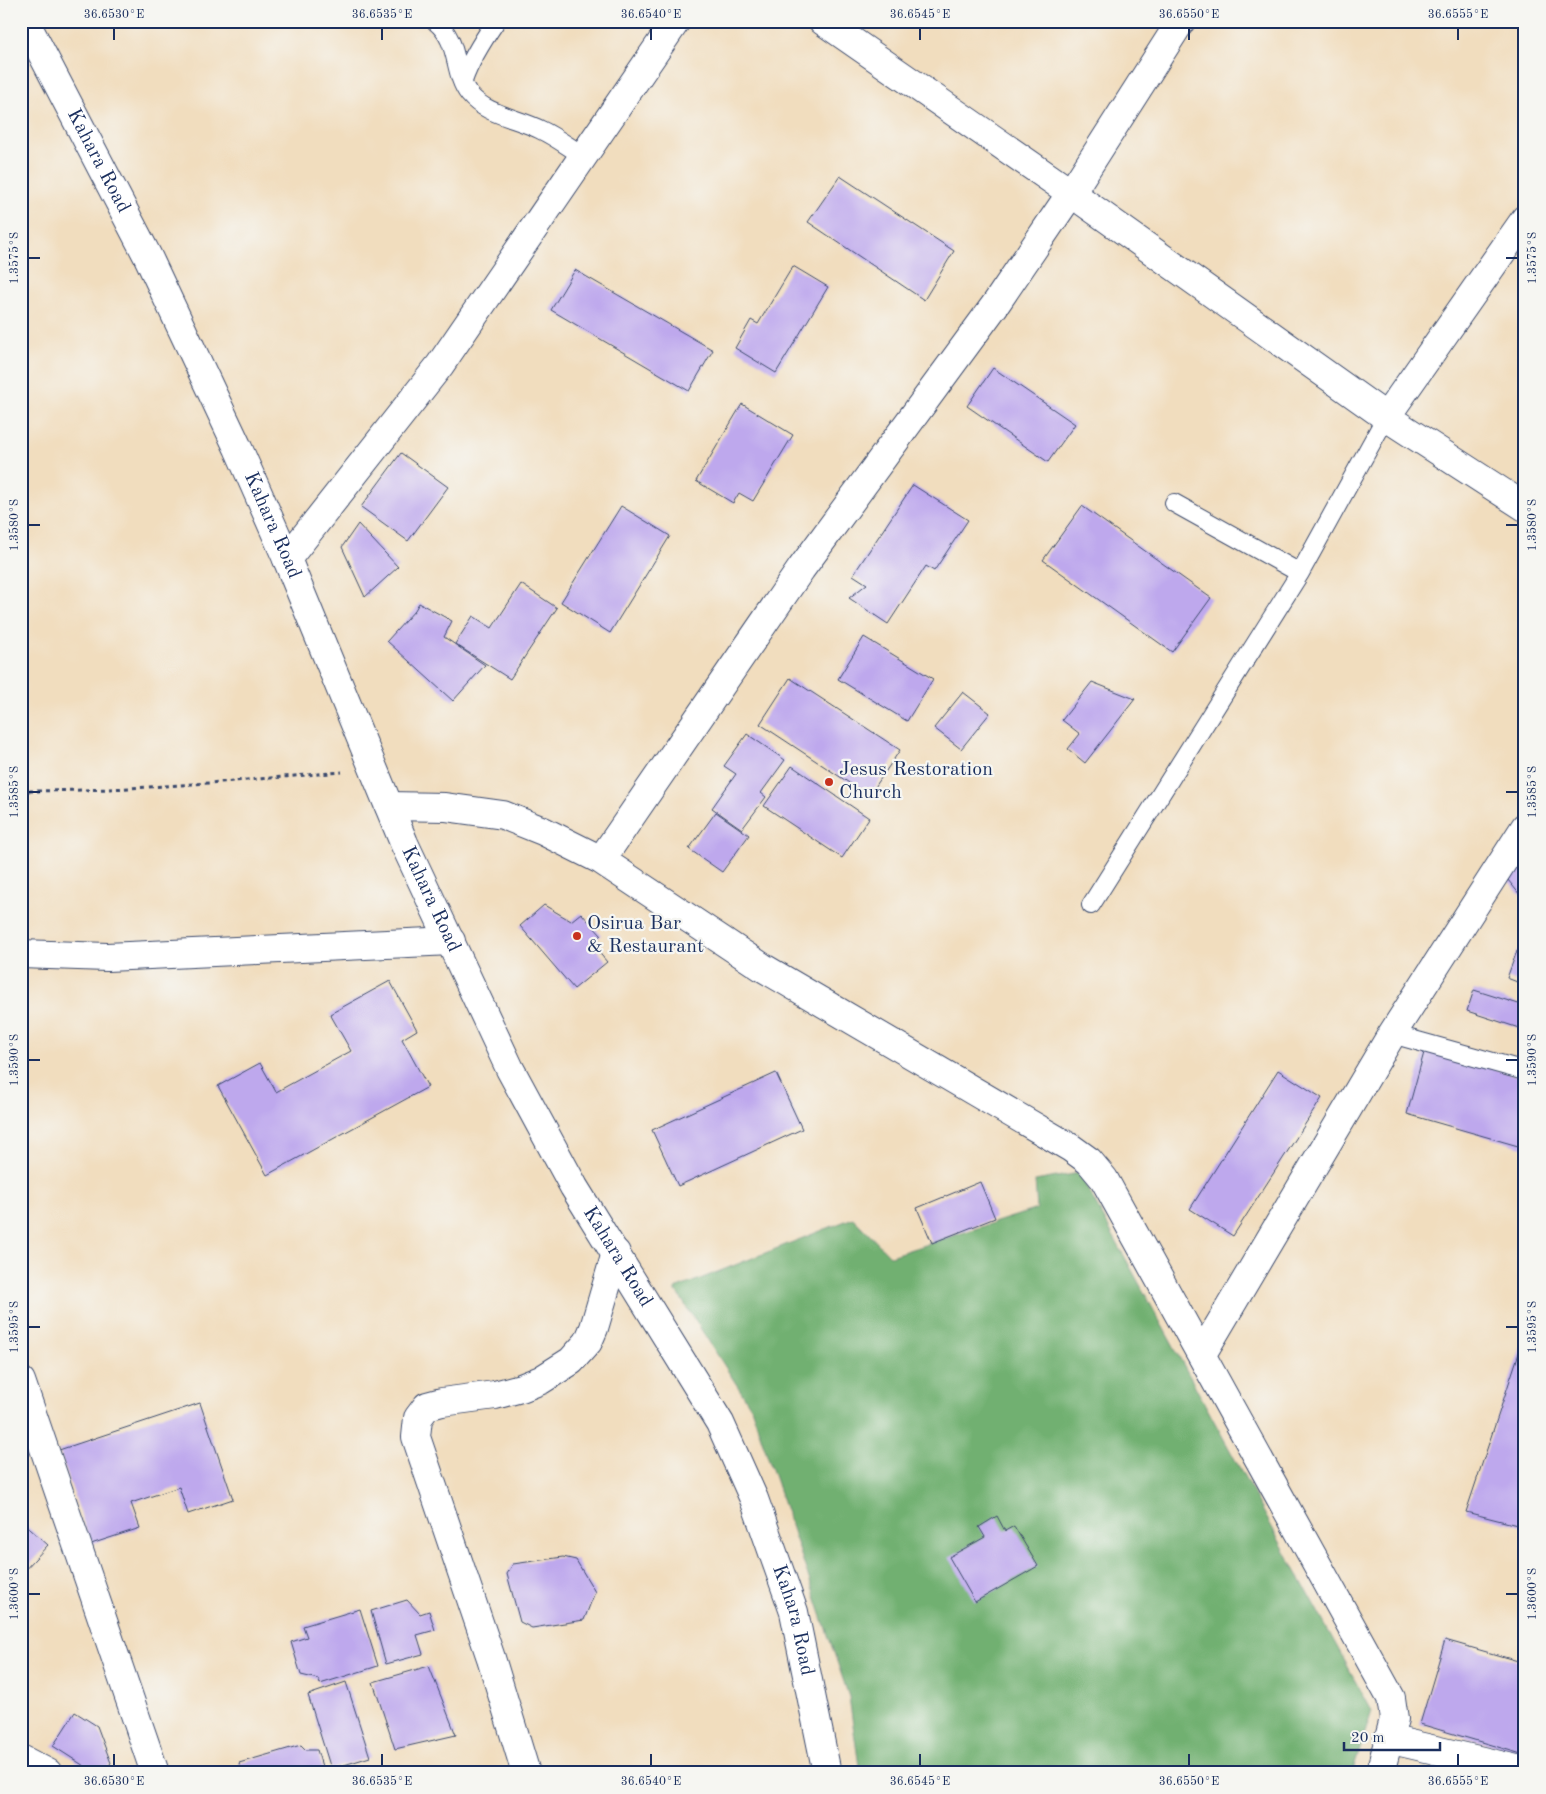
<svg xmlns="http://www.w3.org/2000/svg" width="1546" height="1794" viewBox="0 0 1546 1794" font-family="'Old Standard TT',serif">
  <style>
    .forest { fill: #71b071; stroke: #467068 }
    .building { fill: #bea8ed }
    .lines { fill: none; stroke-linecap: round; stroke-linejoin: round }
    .lane-casing { stroke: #3b496c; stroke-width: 20 }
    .street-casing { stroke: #3b496c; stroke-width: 30 }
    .secondary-casing { stroke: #3b496c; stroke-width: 30 }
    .path { stroke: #3b496c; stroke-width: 3; stroke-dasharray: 4 4; stroke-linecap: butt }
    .lane { stroke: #fff; stroke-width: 18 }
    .street { stroke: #fff; stroke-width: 28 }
    .secondary { stroke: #fff; stroke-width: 28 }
    .ticks { fill: none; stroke: #1b2f5e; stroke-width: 2 }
    .poi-dot { fill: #c8321e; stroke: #f6f6f2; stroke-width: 2 }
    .labels { text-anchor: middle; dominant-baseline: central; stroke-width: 4.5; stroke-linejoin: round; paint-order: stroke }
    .street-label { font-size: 20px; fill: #1b2f5e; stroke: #f6f6f2 }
    .poi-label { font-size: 20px; fill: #1b2f5e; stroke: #f6f6f2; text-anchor: start }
    .neatline { fill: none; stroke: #1b2f5e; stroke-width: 2 }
    .ticks-label { font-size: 12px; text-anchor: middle; fill: #1b2f5e }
  </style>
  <rect width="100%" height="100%" fill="#f6f6f2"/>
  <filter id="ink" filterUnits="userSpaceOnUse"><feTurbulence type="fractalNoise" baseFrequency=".02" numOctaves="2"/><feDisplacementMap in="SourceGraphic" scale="10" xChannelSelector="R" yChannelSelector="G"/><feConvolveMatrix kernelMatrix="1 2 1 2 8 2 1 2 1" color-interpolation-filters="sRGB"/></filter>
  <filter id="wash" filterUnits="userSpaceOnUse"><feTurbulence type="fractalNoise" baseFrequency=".0096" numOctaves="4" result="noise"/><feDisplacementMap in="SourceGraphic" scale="20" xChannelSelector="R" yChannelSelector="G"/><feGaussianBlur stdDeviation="1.12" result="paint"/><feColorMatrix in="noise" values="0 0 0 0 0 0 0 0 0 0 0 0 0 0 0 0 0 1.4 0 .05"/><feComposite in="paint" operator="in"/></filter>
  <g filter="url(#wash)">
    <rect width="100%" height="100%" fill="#f1ddbe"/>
    <!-- forest -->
    <path class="forest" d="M1079,1173L1372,1711L1352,1773H860L849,1697L751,1407L675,1289L853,1218L890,1256L1037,1209L1035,1181Z"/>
    <g id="blocks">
      <!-- building -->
      <path class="building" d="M840,176L954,251L924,300L808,222Z
        M793,266L828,287L776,373L735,348L751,320L758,324Z
        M575,270L713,350L689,391L551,310Z
        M993,368L1075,424L1048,462L967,406Z
        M742,404L793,435L753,501L739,493L733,503L696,481Z
        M401,453L448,487L408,541L361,507Z
        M913,485L968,520L934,571L926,566L888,624L849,598L867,584L853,575Z
        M621,506L670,536L610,633L561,602Z
        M1082,506L1211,598L1172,652L1043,560Z
        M358,524L398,567L365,597L342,547Z
        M521,584L557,608L510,679L455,644L473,616L492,628Z
        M419,603L452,621L444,637L485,665L453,701L387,641L415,610Z
        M864,637L933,679L907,721L838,679Z
        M790,678L900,750L869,796L760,724Z
        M1092,682L1135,699L1085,763L1068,749L1080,734L1062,720Z
        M963,692L990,713L961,749L934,728Z
        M747,734L785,760L761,793L766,797L742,829L712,808L736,774L724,766Z
        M792,766L869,818L842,858L764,806Z
        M716,812L749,835L722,872L689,849Z
        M1525,853V901L1508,880Z
        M544,905L571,921L581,913L601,935L591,943L607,962L574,989L520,926Z
        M1517,951L1525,954V985L1507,978Z
        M390,981L417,1030L402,1039L428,1087L267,1175L218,1086L260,1063L276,1092L351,1051L330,1014Z
        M1474,990L1525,1006V1030L1467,1011Z
        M1425,1049L1525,1078V1148L1407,1114Z
        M1278,1070L1322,1098L1233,1236L1190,1209Z
        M776,1073L802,1129L678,1186L652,1130Z
        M980,1182L995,1218L932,1243L917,1208Z
        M1523,1341H1525V1527L1466,1512Z
        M200,1403L233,1499L188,1514L179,1487L131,1503L140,1528L91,1544L59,1450Z
        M997,1516L1005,1531L1014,1526L1038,1566L975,1602L949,1557L985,1537L979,1527Z
        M21,1521L48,1545L21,1574Z
        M563,1557L576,1560L595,1592L584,1620L532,1628L520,1622L507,1574L513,1564Z
        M407,1600L420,1614L429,1611L435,1630L417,1635L423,1654L386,1664L371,1611Z
        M360,1609L378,1666L320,1684L318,1679L301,1675L291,1642L307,1637L303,1626Z
        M1445,1640L1525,1663V1755L1420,1724Z
        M429,1666L456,1735L395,1749L373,1682Z
        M346,1682L370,1757L331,1769L308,1695Z
        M75,1712L97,1726L111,1763L101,1773H95L53,1746Z
        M301,1745L306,1750H317L324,1773H242L239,1763Z"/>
    </g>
  </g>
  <g filter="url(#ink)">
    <use href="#blocks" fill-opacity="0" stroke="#3b496c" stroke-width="1"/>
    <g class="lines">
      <defs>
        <path id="lane" d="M435,21C461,42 452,72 469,94C486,115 518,118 541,130C556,137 570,148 584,156
          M463,81C470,60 483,40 496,21
          M1174,503L1300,573
          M1091,905L1300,573L1386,417
          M1392,1034L1525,1071"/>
        <path id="street" d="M823,21L1071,193L1386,417L1525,507
          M1386,417L1525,219
          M287,559L440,365L676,21
          M389,806L445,807L503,815L543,831L601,860L762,967L1071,1148L1089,1161L1104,1179L1391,1698L1394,1719L1380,1773
          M601,860L801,569L995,305L1071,193L1181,21
          M21,954L107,957L451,941
          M1202,1354L1392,1034L1525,827
          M21,1381L155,1773
          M1388,1739L1525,1771
          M21,1759L48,1773
          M526,1773L491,1658L416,1437L418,1418L427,1406L442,1402L495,1395L521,1388L541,1380L571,1361L588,1342L594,1328L616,1253"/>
        <g id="secondary">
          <path id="s1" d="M25,21L148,257L238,448L287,559L404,843L510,1069L574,1187L720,1423L754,1499L794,1612L827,1773"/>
        </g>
      </defs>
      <!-- lane casing -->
      <use href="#lane" class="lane-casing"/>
      <!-- street casing -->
      <use href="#street" class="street-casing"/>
      <!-- secondary casing -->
      <use href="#secondary" class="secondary-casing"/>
      <!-- path -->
      <path class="path" d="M21,791C128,791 235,781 342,772"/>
      <!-- lane -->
      <use href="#lane" class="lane"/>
      <!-- street -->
      <use href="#street" class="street"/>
      <!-- secondary -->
      <use href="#secondary" class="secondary"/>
    </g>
  </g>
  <!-- ticks -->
  <path class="ticks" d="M114,28V40M382,28V40M651,28V40M920,28V40M1189,28V40M1458,28V40M28,258H40M1506,258H1518M28,525H40M1506,525H1518M28,792H40M1506,792H1518M28,1060H40M1506,1060H1518M28,1327H40M1506,1327H1518M28,1594H40M1506,1594H1518M114,1754V1766M382,1754V1766M651,1754V1766M920,1754V1766M1189,1754V1766M1458,1754V1766"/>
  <!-- markers -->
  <g class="poi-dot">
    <circle cx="829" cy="782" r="5"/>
    <circle cx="577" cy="936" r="5"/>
  </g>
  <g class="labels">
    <!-- street labels -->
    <g class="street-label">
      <text stroke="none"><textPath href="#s1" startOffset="158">Kahara Road</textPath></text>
      <text stroke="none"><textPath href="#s1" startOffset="562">Kahara Road</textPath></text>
      <text stroke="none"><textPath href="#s1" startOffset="968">Kahara Road</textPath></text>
      <text stroke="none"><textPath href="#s1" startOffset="1372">Kahara Road</textPath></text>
      <text stroke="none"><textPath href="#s1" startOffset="1778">Kahara Road</textPath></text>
    </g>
    <!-- poi labels -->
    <g class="poi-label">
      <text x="839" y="770">Jesus Restoration<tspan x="839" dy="23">Church</tspan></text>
      <text x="587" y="924">Osirua Bar<tspan x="587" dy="23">&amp; Restaurant</tspan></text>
    </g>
  </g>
  <!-- margin -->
  <rect width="1546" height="1794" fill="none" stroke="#f6f6f2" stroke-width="55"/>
  <!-- scale -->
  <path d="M1344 1742v8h96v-8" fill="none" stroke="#1b2f5e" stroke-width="2.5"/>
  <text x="1351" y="1742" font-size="15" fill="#1b2f5e" stroke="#f6f6f2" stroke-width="4" paint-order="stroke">20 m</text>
  <rect x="28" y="28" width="1490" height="1738" class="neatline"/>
  <g class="ticks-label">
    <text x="114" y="18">36.6530°E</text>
    <text x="382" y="18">36.6535°E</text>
    <text x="651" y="18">36.6540°E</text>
    <text x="920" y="18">36.6545°E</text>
    <text x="1189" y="18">36.6550°E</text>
    <text x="1458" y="18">36.6555°E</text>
    <text transform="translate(14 258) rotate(-90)" y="4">1.3575°S</text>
    <text transform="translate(1532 258) rotate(-90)" y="4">1.3575°S</text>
    <text transform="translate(14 525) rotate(-90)" y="4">1.3580°S</text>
    <text transform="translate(1532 525) rotate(-90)" y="4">1.3580°S</text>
    <text transform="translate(14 792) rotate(-90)" y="4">1.3585°S</text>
    <text transform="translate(1532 792) rotate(-90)" y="4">1.3585°S</text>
    <text transform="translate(14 1060) rotate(-90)" y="4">1.3590°S</text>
    <text transform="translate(1532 1060) rotate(-90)" y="4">1.3590°S</text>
    <text transform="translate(14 1327) rotate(-90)" y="4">1.3595°S</text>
    <text transform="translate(1532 1327) rotate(-90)" y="4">1.3595°S</text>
    <text transform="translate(14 1594) rotate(-90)" y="4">1.3600°S</text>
    <text transform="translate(1532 1594) rotate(-90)" y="4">1.3600°S</text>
    <text x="114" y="1785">36.6530°E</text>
    <text x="382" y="1785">36.6535°E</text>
    <text x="651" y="1785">36.6540°E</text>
    <text x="920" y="1785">36.6545°E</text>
    <text x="1189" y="1785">36.6550°E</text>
    <text x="1458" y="1785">36.6555°E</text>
  </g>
</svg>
